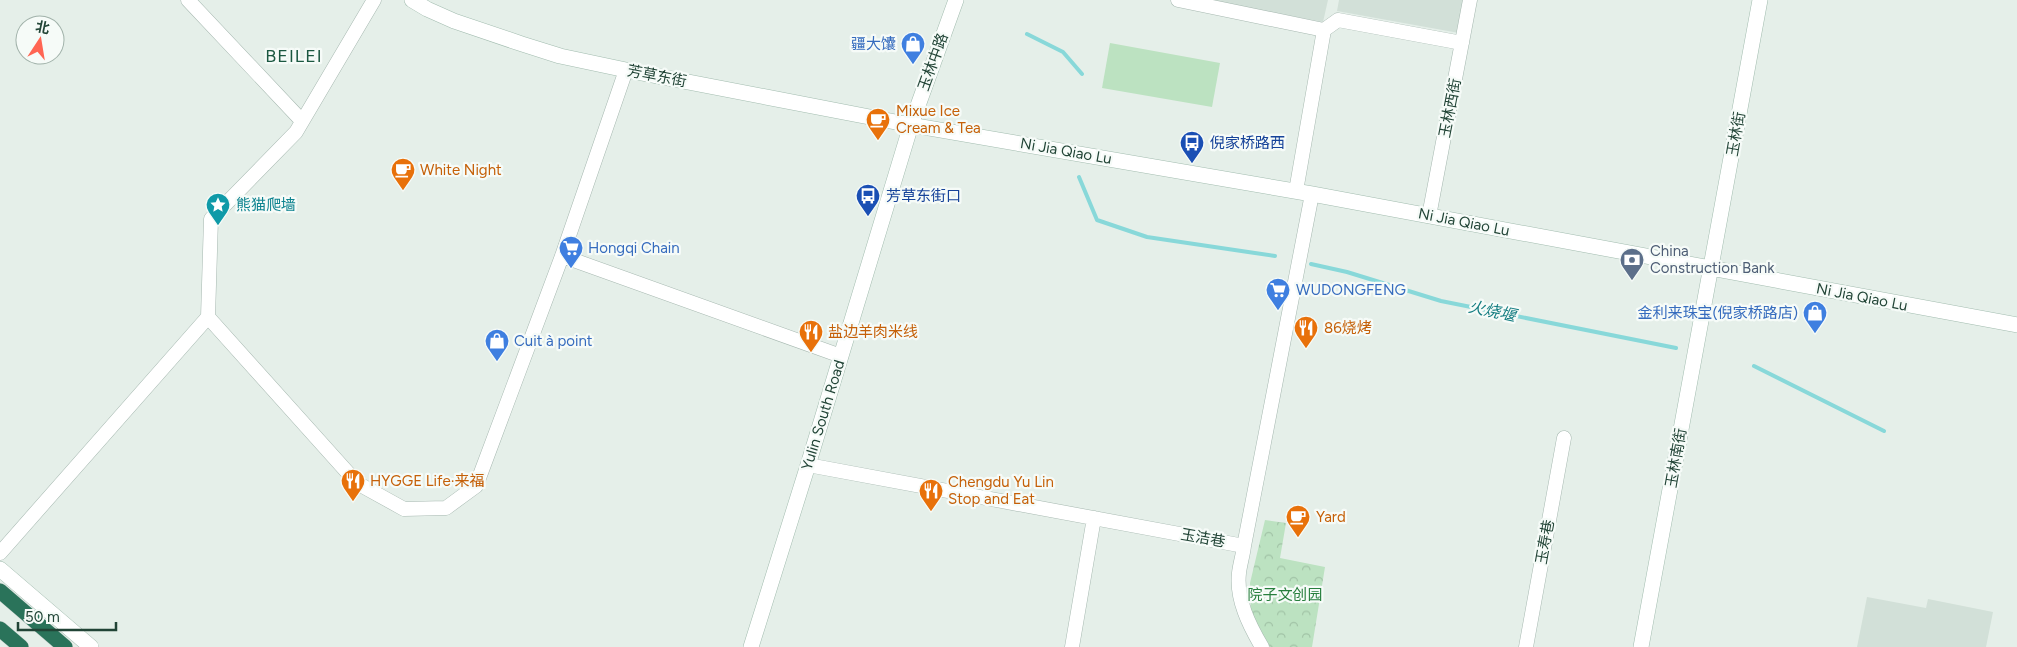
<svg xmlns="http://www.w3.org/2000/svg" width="2017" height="647" viewBox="0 0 2017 647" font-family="Figtree,'Noto Sans SC',sans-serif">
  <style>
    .built { fill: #d2e0d8 }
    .grass { fill: #bce2c1 }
    .park { fill: url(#park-crowns) }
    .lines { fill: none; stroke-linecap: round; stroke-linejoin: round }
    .stream { stroke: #88d8d9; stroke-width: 4 }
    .street-casing { stroke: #a6b8b0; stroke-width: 15 }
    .secondary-casing { stroke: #a2bcaf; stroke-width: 16 }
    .highway-casing { stroke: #c1cbc7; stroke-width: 16 }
    .street { stroke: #fff; stroke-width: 14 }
    .secondary { stroke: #fff; stroke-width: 15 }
    .highway { stroke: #2a735a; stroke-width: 15 }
    .labels { text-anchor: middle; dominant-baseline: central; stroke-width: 4.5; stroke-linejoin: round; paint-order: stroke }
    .shop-label { font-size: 15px; fill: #366cbe; stroke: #f6fbf8; text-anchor: start }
    .street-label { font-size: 15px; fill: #214436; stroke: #f6fbf8 }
    .food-label { font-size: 15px; fill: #c56008; stroke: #f6fbf8; text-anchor: start }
    .transit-label { font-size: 15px; fill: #164399; stroke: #f6fbf8; text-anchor: start }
    .culture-label { font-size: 15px; fill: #0d838f; stroke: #f6fbf8; text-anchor: start }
    .service-label { font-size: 15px; fill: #4e5e75; stroke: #f6fbf8; text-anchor: start }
    .park-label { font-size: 15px; fill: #277f3d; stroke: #f6fbf8 }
    .water-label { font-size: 16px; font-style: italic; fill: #147d81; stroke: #f6fbf8 }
    .quarter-label { font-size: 18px; letter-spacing: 1px; fill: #1b5841; stroke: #f6fbf8 }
  </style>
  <defs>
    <pattern id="park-crowns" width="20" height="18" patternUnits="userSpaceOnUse" patternTransform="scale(1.25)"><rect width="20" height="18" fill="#bce2c1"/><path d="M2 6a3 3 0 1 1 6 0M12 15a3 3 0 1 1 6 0" fill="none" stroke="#a1c3a6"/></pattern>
  </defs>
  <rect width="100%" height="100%" fill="#e5efe9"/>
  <!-- built -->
  <path class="built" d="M1209,0H1328L1323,22Z
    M1339,0H1464L1459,33L1337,11Z
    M1867,597L1926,608L1928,599L1993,612L1986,647H1857Z"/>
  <!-- grass -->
  <path class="grass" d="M1110,43L1220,63L1212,107L1102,88Z"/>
  <!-- park -->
  <path class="park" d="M1265,520L1286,523L1280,558L1325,567L1312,647H1270L1251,616L1250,583Z"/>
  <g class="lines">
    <!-- stream -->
    <path class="stream" d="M1027,34L1063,52L1082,74
      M1079,177L1097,220L1147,237L1275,256
      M1311,264L1347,272L1441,301L1676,348
      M1754,366L1884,431"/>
    <defs>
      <path id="street" d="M188,0L302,121
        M1178,0L1324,30L1338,20L1462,43
        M1296,191L1324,30
        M1429,216L1470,0
        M562,256L841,356
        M208,317L357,483L404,509L446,508L476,486L562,256L626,70
        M808,465L1244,546L1312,194
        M1244,546C1243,555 1240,564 1239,573C1236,599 1249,625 1262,647
        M0,553L208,317L211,219L296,132L374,0
        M1072,647L1094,518
        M1526,647L1564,438"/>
      <path id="secondary" d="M412,0L427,9L454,21L522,44L560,56L626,70L911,125L1312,194L2017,325
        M0,569L91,647
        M751,647L808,465L911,125L956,0
        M1641,647L1760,0"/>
      <path id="highway" d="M0,591L65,647
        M0,629L21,647"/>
    </defs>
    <!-- street casing -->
    <use href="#street" class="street-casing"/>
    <!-- secondary casing -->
    <use href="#secondary" class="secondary-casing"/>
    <!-- highway casing -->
    <use href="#highway" class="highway-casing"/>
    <!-- street -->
    <use href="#street" class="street"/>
    <!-- secondary -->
    <use href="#secondary" class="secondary"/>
    <!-- highway -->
    <use href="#highway" class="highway"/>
  </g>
  <!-- icons -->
  <defs>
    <symbol id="shop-pin" viewBox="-11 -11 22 30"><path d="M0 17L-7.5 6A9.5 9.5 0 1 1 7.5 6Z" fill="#3f7fe0" stroke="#f6fbf8"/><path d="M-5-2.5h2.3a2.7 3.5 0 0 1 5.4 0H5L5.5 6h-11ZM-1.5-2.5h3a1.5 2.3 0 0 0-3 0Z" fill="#fff"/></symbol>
    <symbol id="cafe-pin" viewBox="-11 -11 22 30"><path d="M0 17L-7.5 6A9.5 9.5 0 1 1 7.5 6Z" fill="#e8710a" stroke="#f6fbf8"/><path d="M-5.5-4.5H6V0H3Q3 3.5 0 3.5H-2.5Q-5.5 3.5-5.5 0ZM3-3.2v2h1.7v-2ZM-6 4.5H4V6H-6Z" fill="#fff"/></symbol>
    <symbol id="bus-pin" viewBox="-11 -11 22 30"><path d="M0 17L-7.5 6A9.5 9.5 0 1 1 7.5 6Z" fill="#1a4fb4" stroke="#f6fbf8"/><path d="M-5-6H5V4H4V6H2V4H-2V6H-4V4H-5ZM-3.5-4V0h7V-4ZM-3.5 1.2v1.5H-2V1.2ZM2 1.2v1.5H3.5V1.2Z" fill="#fff"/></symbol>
    <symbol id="sight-pin" viewBox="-11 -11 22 30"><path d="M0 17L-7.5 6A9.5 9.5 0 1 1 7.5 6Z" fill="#0f9aa8" stroke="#f6fbf8"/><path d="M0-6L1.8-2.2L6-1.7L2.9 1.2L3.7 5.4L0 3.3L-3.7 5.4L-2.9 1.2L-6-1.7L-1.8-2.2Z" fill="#fff"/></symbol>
    <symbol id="supermarket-pin" viewBox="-11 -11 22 30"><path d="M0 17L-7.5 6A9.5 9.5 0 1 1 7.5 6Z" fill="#3f7fe0" stroke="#f6fbf8"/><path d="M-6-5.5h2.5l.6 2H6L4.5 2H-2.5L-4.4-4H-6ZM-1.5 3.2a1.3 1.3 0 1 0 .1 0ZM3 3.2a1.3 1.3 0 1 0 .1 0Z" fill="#fff"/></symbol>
    <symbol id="bank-pin" viewBox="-11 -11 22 30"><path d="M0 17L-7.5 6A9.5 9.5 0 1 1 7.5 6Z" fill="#5c6f8a" stroke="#f6fbf8"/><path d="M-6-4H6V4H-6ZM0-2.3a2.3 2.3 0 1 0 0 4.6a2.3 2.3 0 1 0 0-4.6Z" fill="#fff"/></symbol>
    <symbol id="restaurant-pin" viewBox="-11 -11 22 30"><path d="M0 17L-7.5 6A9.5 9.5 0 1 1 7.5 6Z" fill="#e8710a" stroke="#f6fbf8"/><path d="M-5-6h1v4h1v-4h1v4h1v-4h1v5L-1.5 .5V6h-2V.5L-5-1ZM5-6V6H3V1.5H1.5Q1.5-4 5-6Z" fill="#fff"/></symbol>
  </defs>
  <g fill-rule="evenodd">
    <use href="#shop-pin" x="899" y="30" width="28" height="38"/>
    <use href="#cafe-pin" x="864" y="106" width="28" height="38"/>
    <use href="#bus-pin" x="1178" y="129" width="28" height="38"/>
    <use href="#cafe-pin" x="389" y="156" width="28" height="38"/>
    <use href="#bus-pin" x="854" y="182" width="28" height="38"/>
    <use href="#sight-pin" x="204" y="191" width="28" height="38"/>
    <use href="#supermarket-pin" x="557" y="234" width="28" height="38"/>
    <use href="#bank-pin" x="1618" y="246" width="28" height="38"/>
    <use href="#supermarket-pin" x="1264" y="276" width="28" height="38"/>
    <use href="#shop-pin" x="1801" y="299" width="28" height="38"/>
    <use href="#restaurant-pin" x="1292" y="314" width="28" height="38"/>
    <use href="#restaurant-pin" x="797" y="318" width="28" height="38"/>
    <use href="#shop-pin" x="483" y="327" width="28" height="38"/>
    <use href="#restaurant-pin" x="339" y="467" width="28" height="38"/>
    <use href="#restaurant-pin" x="917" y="477" width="28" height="38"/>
    <use href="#cafe-pin" x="1284" y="503" width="28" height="38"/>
  </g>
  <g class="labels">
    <!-- shop labels -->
    <g class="shop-label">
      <text x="896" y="44" text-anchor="end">疆大馕</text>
      <text x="588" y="248">Hongqi Chain</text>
      <text x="1296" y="290">WUDONGFENG</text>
      <text x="1798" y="313" text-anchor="end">金利来珠宝(倪家桥路店)</text>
      <text x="514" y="341">Cuit à point</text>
    </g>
    <!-- street labels -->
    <g class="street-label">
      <text transform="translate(933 62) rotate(-70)">玉林中路</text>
      <text transform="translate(657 76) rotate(11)">芳草东街</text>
      <text transform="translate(1450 108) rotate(-79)">玉林西街</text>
      <text transform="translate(1736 134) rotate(-80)">玉林街</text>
      <text transform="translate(1066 151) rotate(10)">Ni Jia Qiao Lu</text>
      <text transform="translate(1464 222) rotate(11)">Ni Jia Qiao Lu</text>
      <text transform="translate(1862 297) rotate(11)">Ni Jia Qiao Lu</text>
      <text transform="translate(823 415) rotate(-73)">Yulin South Road</text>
      <text transform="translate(1676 458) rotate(-80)">玉林南街</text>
      <text transform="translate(1203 538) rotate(10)">玉洁巷</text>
      <text transform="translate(1545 542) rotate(-80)">玉寿巷</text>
    </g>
    <!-- food labels -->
    <g class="food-label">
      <text x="896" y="111">Mixue Ice<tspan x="896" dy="17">Cream &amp; Tea</tspan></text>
      <text x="420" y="170">White Night</text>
      <text x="1324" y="328">86烧烤</text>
      <text x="828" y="332">盐边羊肉米线</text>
      <text x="370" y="481">HYGGE Life·来福</text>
      <text x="948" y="482">Chengdu Yu Lin<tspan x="948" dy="17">Stop and Eat</tspan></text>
      <text x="1316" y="517">Yard</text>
    </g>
    <!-- transit labels -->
    <g class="transit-label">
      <text x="1210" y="143">倪家桥路西</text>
      <text x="886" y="196">芳草东街口</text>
    </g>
    <!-- culture labels -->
    <g class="culture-label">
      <text x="236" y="205">熊猫爬墙</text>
    </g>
    <!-- service labels -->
    <g class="service-label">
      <text x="1650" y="251">China<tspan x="1650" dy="17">Construction Bank</tspan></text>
    </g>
    <!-- park labels -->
    <g class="park-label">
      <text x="1285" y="595">院子文创园</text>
    </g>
    <!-- water labels -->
    <g class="water-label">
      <text transform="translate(1492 311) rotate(12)">火烧堰</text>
    </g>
    <!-- quarter labels -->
    <g class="quarter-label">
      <text x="294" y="56">BEILEI</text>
    </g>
  </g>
  <!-- north arrow -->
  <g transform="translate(40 40) rotate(12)"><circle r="24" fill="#f6fbf8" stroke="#a1b2aa"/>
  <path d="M0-4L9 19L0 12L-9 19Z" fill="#ff6553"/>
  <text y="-8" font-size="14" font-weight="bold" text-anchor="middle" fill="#214436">北</text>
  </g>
  <!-- scale -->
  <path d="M18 622v8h98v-8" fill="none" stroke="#214436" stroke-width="2.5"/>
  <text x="25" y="622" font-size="15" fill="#214436" stroke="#f6fbf8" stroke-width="4" paint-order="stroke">50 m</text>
</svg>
